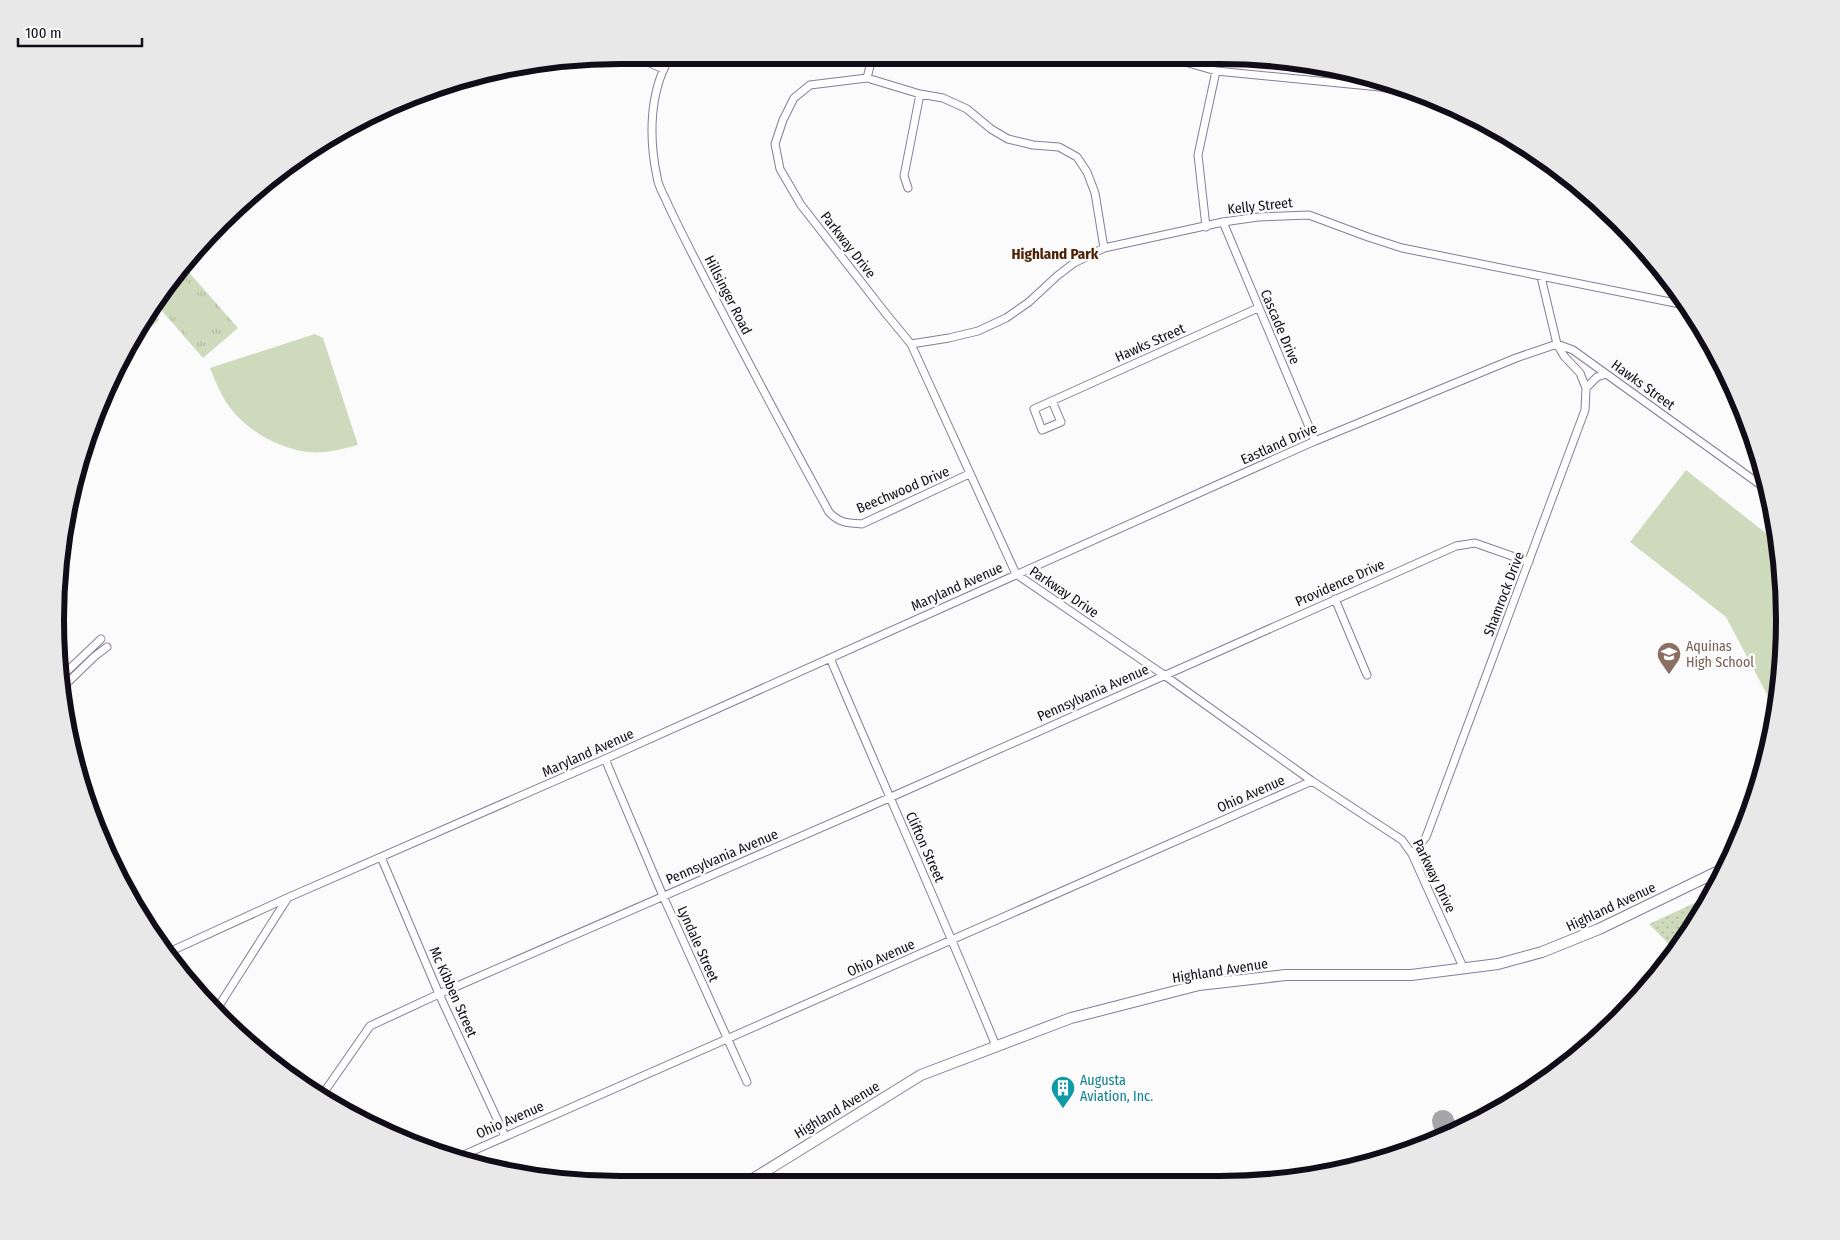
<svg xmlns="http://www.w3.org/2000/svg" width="1840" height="1240" viewBox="0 0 1840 1240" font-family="'Fira Sans Condensed',sans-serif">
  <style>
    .grass { fill: url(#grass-dots) }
    .park { fill: url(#park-tufts) }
    .garden { fill: #cddbbc }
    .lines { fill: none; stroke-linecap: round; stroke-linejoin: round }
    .taxiway { stroke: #a6a5a9; stroke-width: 22 }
    .minor-casing { stroke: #877c99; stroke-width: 9 }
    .secondary-casing { stroke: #877c99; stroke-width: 12 }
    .minor { stroke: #fff; stroke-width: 7 }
    .secondary { stroke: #fff; stroke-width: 10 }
    .labels { text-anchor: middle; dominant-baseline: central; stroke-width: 5; stroke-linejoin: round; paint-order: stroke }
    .street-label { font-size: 14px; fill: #110d18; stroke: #fbfbfb }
    .education-label { font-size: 14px; fill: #785e54; stroke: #fbfbfb; text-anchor: start }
    .culture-label { font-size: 14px; fill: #0d838f; stroke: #fbfbfb; text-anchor: start }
    .neighbourhood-label { font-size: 15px; font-weight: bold; fill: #4e2004; stroke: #fbfbfb }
    .rim { fill: none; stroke: #110d18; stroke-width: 6 }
  </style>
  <defs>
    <pattern id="grass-dots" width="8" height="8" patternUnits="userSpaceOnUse" patternTransform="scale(1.25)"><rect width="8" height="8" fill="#cddbbc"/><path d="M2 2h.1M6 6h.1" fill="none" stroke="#afbba1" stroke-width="1.8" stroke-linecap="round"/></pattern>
    <pattern id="park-tufts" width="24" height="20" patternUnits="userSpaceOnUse" patternTransform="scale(1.25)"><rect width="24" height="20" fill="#cddbbc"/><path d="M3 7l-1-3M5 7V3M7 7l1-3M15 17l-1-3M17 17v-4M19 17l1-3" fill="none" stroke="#afbba1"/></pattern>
  </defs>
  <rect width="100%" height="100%" fill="#fbfbfb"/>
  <!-- grass -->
  <path class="grass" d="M1710,896L1690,934L1676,951L1649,924Z"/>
  <!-- park -->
  <path class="park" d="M187,270L238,328L203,358L156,304L163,290Z
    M152,311L159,320L134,341Z"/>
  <!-- garden -->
  <path class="garden" d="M183,278L192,288L170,308L161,298Z
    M195,292L205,302L182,321L173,311Z
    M211,302L223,316L194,342L182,327Z
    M315,334L323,338L358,445C343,449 324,454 308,452C275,448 239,426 223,397C218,388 214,378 210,368Z
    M1686,470L1777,542L1785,620L1777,706L1772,704L1726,617L1630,542Z"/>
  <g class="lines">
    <!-- taxiway -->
    <path class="taxiway" d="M1443,1121L1448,1136"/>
    <defs>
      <path id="minor" d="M1161,55L1216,71L1380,87L1410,93
        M641,59L663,69
        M669,59C649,93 649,139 657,177C658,185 662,192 665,198C677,225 691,251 704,277C745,356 786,434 829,512C839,523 847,523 862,524L969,474
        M867,78L872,58
        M908,188L904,176L920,94
        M1223,222L1315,441
        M1206,227L1198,155L1216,71
        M1104,248L1095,193L1087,172L1077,157L1059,147L1033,145L1008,139L991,129L967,109L943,98L920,94L867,78L810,85L794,98L783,120L775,144L780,169L801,205L887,315L911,344L1016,574L1164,675L1312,781L1402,840L1412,854L1463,967
        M1541,277L1557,344L1573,350L1769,491
        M911,344L949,338L978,331L1006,318L1029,302L1057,276L1074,263L1104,248L1223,222L1258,217L1309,215L1368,237L1402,248L1690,306
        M1586,388L1597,377L1606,374
        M1052,401L1061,422L1042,430L1034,409L1258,308
        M1335,599L1367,675
        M830,658C885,788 943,916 996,1046
        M62,676L101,639
        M63,687L95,656L107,647
        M605,759L663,896L747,1082
        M381,857L439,994L505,1136
        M169,952L287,898L605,759L1315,441L1516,358L1557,344L1564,356L1580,373L1586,388L1585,410L1426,837L1412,854
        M215,1012L287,899
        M320,1098L370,1026L439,994L889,798L1456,546L1475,543L1529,562
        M459,1157L1312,781"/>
      <path id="secondary" d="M743,1185L921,1075L1071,1018L1199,985L1286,975H1411L1498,964L1542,952L1599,929L1725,868"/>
    </defs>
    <!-- minor casing -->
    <use href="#minor" class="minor-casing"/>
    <!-- secondary casing -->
    <use href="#secondary" class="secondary-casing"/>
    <!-- minor -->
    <use href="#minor" class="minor"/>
    <!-- secondary -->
    <use href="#secondary" class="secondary"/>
  </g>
  <!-- icons -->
  <defs>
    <symbol id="school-pin" viewBox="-11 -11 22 30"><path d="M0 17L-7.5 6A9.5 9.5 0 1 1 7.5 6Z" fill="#8d6e63" stroke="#fbfbfb"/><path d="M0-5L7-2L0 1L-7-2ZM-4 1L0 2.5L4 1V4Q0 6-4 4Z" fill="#fff"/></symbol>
    <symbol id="building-pin" viewBox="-11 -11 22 30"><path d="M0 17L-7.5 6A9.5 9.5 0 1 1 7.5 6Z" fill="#0f9aa8" stroke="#fbfbfb"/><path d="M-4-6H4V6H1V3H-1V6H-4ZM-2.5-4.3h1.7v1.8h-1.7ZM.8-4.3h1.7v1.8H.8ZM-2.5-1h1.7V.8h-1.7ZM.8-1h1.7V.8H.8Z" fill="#fff"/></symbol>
  </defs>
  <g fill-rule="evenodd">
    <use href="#school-pin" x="1655" y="640" width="28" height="38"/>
    <use href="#building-pin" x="1049" y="1074" width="28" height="38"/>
  </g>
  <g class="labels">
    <!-- street labels -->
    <g class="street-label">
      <text transform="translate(1260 206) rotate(-6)">Kelly Street</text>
      <text transform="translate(848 245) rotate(52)">Parkway Drive</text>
      <text transform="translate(728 295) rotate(63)">Hillsinger Road</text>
      <text transform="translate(1280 327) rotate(67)">Cascade Drive</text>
      <text transform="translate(1150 343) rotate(-24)">Hawks Street</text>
      <text transform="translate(1643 385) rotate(36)">Hawks Street</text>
      <text transform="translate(1279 444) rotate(-24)">Eastland Drive</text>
      <text transform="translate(903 490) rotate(-23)">Beechwood Drive</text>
      <text transform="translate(1340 583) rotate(-24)">Providence Drive</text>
      <text transform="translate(957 587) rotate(-24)">Maryland Avenue</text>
      <text transform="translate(1064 592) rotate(34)">Parkway Drive</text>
      <text transform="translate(1504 594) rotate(-69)">Shamrock Drive</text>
      <text transform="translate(1093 693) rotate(-24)">Pennsylvania Avenue</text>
      <text transform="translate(588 753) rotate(-24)">Maryland Avenue</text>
      <text transform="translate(1251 794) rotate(-24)">Ohio Avenue</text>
      <text transform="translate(925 847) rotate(66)">Clifton Street</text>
      <text transform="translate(722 857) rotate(-23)">Pennsylvania Avenue</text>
      <text transform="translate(1434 876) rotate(64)">Parkway Drive</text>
      <text transform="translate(1611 907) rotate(-25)">Highland Avenue</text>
      <text transform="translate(698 944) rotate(66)">Lyndale Street</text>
      <text transform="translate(881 958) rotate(-24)">Ohio Avenue</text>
      <text transform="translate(1220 971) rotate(-9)">Highland Avenue</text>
      <text transform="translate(453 992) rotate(66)">Mc Kibben Street</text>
      <text transform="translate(837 1110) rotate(-31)">Highland Avenue</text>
      <text transform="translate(510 1120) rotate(-24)">Ohio Avenue</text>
    </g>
    <!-- education labels -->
    <g class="education-label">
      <text x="1686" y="646">Aquinas<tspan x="1686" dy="16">High School</tspan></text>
    </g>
    <!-- culture labels -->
    <g class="culture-label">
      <text x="1080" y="1080">Augusta<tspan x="1080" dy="16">Aviation, Inc.</tspan></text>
    </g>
    <!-- neighbourhood labels -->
    <g class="neighbourhood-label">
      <text x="1055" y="254">Highland Park</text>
    </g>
  </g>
  <!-- crop -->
  <path d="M0 0H1840V1240H0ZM620 64H1220A556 556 0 0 1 1776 620V620A556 556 0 0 1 1220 1176H620A556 556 0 0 1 64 620V620A556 556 0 0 1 620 64Z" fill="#e8e8e9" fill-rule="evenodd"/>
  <path class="rim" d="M620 64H1220A556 556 0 0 1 1776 620V620A556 556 0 0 1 1220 1176H620A556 556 0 0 1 64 620V620A556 556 0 0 1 620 64Z"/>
  <!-- scale -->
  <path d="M18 38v8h124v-8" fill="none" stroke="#110d18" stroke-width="2.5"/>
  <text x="25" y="38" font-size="15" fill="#110d18" stroke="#fbfbfb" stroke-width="4" paint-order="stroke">100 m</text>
</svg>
